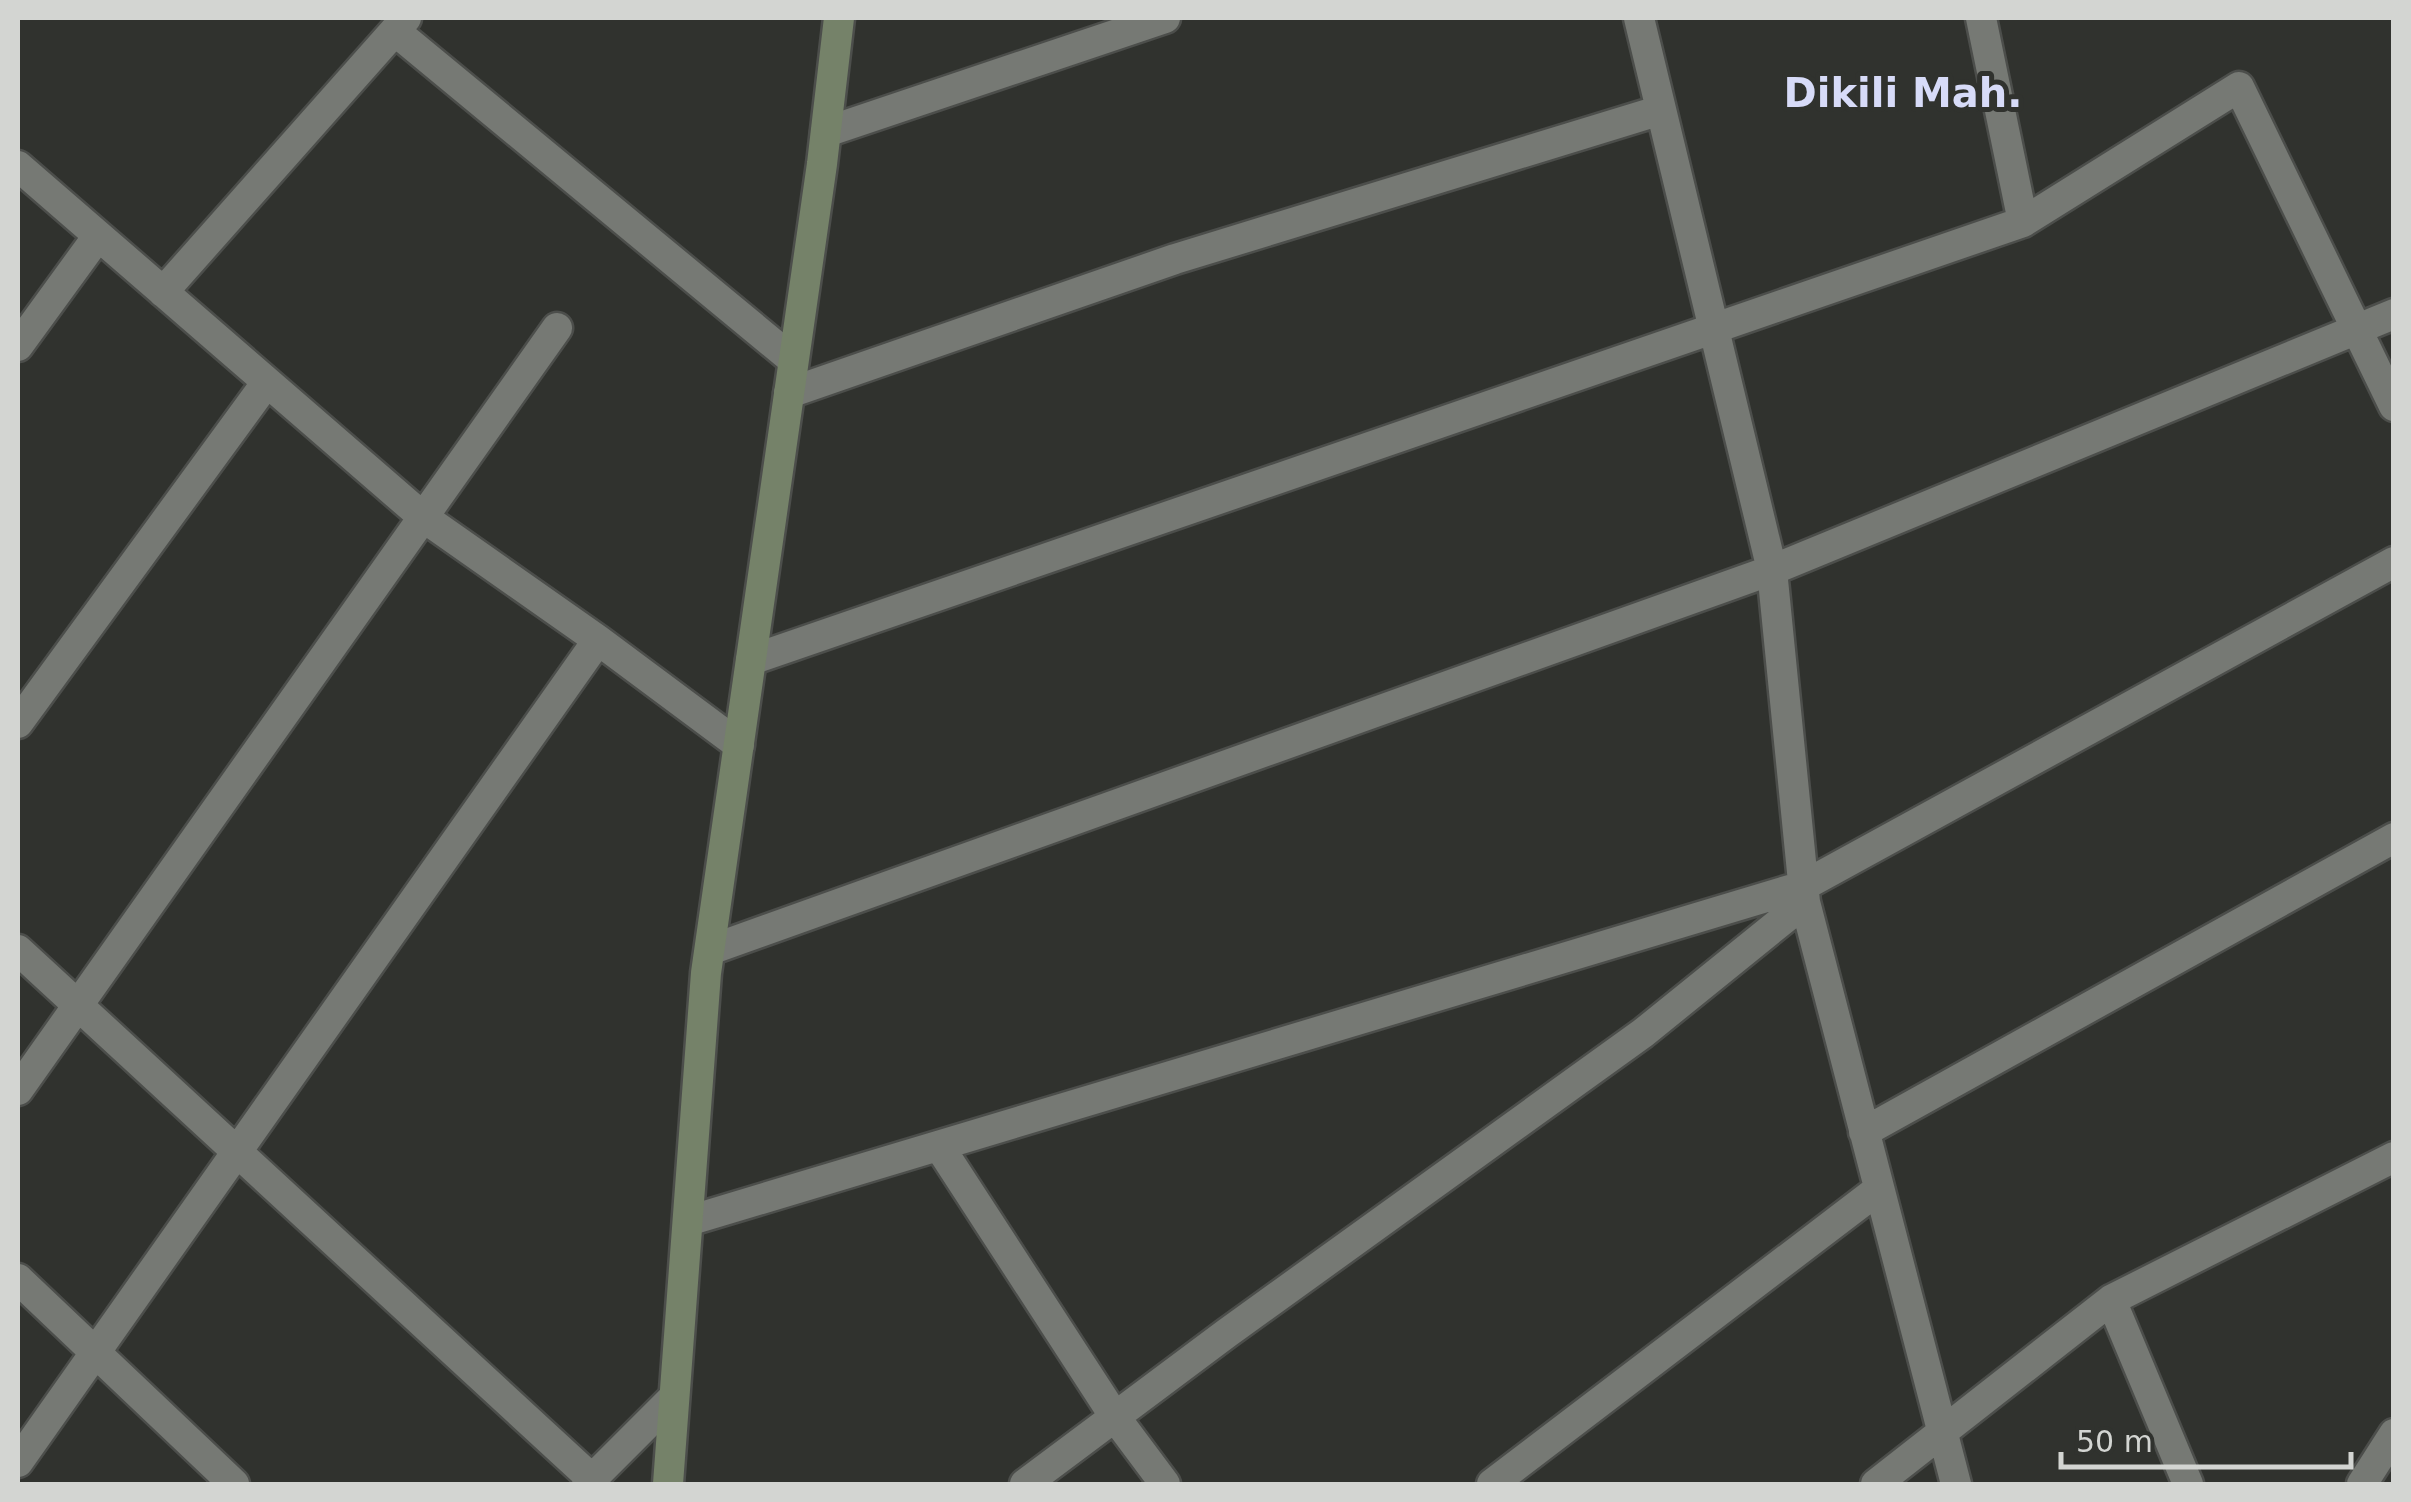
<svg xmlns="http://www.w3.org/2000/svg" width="2411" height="1502" viewBox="0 0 2411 1502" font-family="'DejaVu Sans',sans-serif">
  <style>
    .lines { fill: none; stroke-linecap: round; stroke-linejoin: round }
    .street-casing { stroke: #4c4e4b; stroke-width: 35 }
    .secondary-casing { stroke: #4c4e4b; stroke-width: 35 }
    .street { stroke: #767974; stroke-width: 30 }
    .secondary { stroke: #758269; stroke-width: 30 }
    .labels { text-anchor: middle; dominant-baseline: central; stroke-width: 10; stroke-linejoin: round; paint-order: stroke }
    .district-label { font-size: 40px; font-weight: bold; fill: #d7dbf8; stroke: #30322e }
  </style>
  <rect width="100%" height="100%" fill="#30322e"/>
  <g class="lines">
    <defs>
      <path id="street" d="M1639,18L1772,570L1805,902L1956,1484
        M1981,18L2023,222
        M395,31L793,360
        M826,132L1165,18
        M18,166L423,517L598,640L739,745
        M163,292L406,18
        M18,346L98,236
        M789,393L1175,259L1661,110
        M751,660L2023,222L2239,87L2394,406
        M18,723L267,382
        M18,950L592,1479
        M710,950L1772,570L2394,314
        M18,1090L557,328
        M1864,1132L2394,838
        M939,1146L1115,1417L1165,1484
        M688,1221L1803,886L2394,562
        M18,1279L234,1484
        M2111,1300L2188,1484
        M18,1462L598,640
        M587,1484L674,1397
        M1025,1484L1227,1333L1643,1033L1805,902
        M1492,1484L1879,1189
        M1876,1484L2111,1300L2394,1157
        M2362,1484L2394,1434"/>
      <path id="secondary" d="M668,1484L706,973L822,164L839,18"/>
    </defs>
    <!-- street casing -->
    <use href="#street" class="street-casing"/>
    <!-- secondary casing -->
    <use href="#secondary" class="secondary-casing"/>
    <!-- street -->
    <use href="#street" class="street"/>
    <!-- secondary -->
    <use href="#secondary" class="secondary"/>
  </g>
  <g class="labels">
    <!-- district labels -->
    <g class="district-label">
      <text x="1903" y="93">Dikili Mah.</text>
    </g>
  </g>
  <!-- border -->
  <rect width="2411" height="1502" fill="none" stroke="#d3d5d2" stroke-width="40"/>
  <!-- scale -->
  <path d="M2061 1452v15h290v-15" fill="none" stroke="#d3d5d2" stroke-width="5"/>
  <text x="2076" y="1452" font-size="30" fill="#d3d5d2" stroke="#30322e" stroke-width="8" paint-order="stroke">50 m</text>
</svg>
